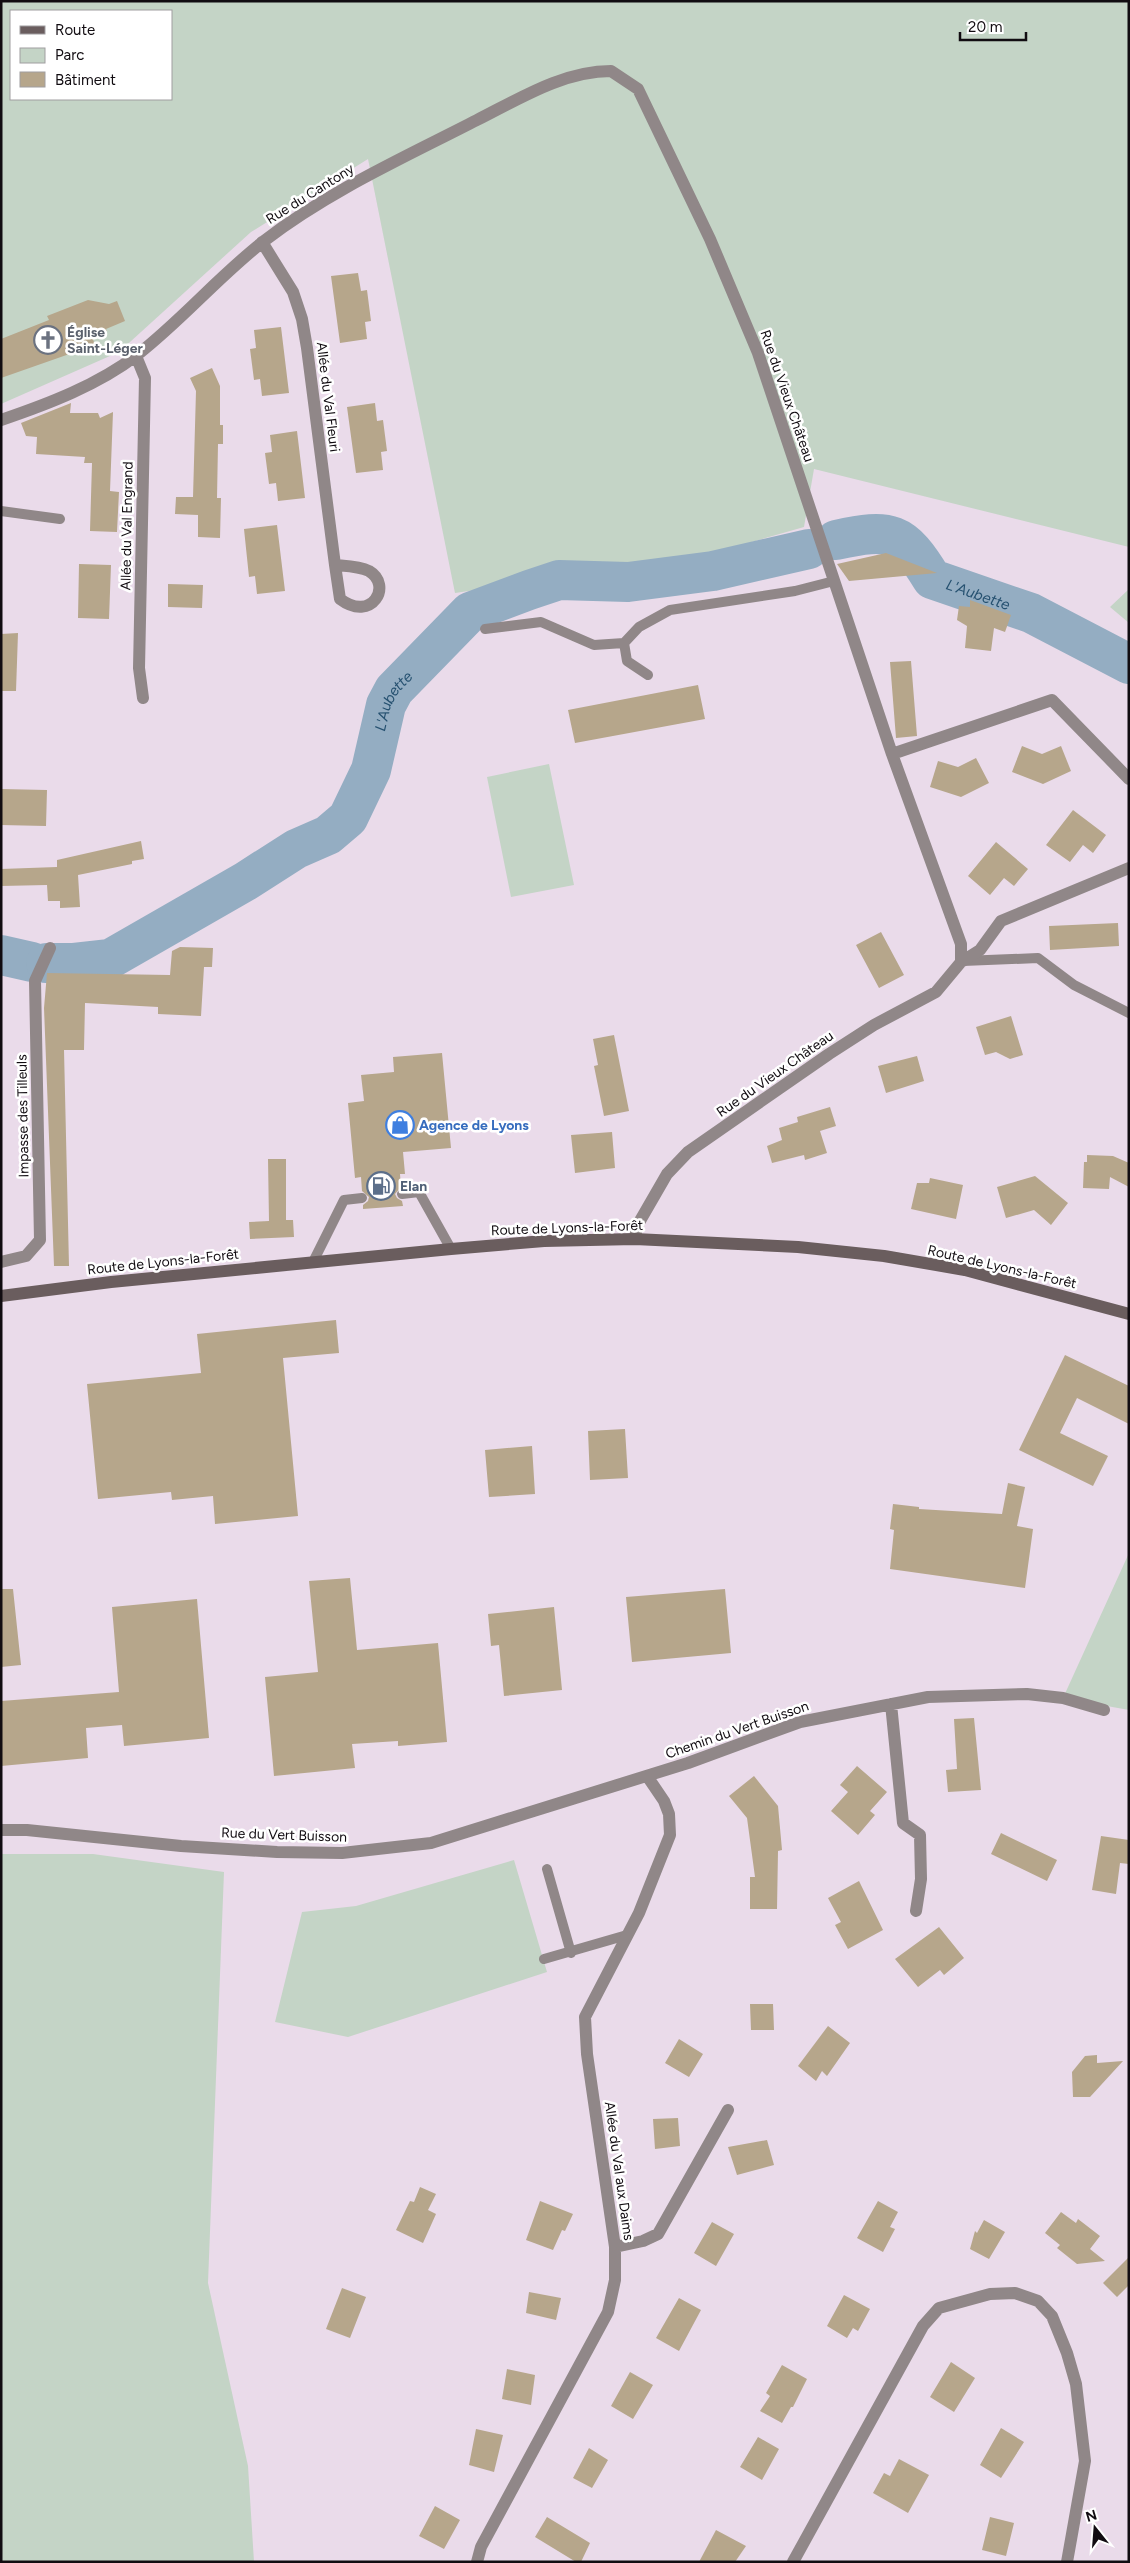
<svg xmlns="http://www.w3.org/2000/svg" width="1130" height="2563" viewBox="0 0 1130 2563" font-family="Figtree,sans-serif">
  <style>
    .green { fill: #c4d4c6; fill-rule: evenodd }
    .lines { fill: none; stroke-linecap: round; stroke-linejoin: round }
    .river { stroke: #94adc2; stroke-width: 40 }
    .building { fill: #b6a68b }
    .service { stroke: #908788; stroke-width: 10 }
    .minor { stroke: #908788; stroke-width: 12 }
    .secondary { stroke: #6a5d5e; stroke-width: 12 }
    .labels { text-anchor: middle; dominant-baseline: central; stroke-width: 5; stroke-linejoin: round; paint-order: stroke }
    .street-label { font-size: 14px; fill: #110c11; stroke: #fff }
    .worship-label { font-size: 14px; font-weight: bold; fill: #5b616d; stroke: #fff; text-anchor: start }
    .shop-label { font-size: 14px; font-weight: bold; fill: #366cbe; stroke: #fff; text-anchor: start }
    .service-label { font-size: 14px; font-weight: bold; fill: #4e5e75; stroke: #fff; text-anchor: start }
    .water-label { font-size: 15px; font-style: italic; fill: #265170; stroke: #fff }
  </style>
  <rect width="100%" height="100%" fill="#eadbea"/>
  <!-- green -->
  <path class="green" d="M1,1H1129V547L814,469L804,527L700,557L455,593L368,159L251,232L119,352L1,404ZM11,11H171V99H11Z
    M1129,589V623L1110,607Z
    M549,764L574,885L511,897L487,777Z
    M1129,1553V1710L1063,1698Z
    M1,1854H93L224,1872L208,2283L248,2466L254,2562H1Z
    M514,1860L547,1972L348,2037L275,2022L302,1912L356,1906Z"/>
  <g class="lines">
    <!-- river -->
    <g class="river">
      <path id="s1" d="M836,540C891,528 903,531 932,579L1031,613L1129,664"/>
      <path d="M1,955L32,962"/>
      <path id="s2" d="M46,963H74L110,959L246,881L296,849L328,835L348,818L371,770L386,705L394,690L470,612L529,590L559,580L628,582L713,571L809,549"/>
    </g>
  </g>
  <!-- building -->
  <path class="building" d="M358,273L361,291L367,290L371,321L365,322L367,339L340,343L331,276Z
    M88,300L109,304L117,301L125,321L106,329L107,331L91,334L95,345L1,378V339L49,320L47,316Z
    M281,327L289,393L262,396L260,379L254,380L250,349L256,348L254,330Z
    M212,368L220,386V425H223V444H218L217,498H221L220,538L198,537V515L175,514L176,497H193L196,391L190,378Z
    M71,403L70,413H98L100,418L113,412L110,491L119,492L117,532L90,531L92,463H84L85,457L36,454L37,437L26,436L21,423Z
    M375,403L377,421L383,420L387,451L381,452L383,470L356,473L347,407Z
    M297,431L305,498L278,501L276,483L269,484L265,453L272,452L270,435Z
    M277,525L285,591L257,594L255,576L249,577L244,529Z
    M886,553L937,573L849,581L837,564Z
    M79,564L111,565L109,619L78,618Z
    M168,584L203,585L202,608L168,607Z
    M970,600L1011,615L1005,632L994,628L991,651L965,648L967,626L957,620L959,606L970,607Z
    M18,633L16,691H1V634Z
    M911,661L917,736L896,738L890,662Z
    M698,685L705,719L575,743L568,710Z
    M1022,746L1042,754L1061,746L1071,771L1043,784L1012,772Z
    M976,758L989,783L961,797L930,787L938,761L958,767Z
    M1,789L47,790L46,826L1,825Z
    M1073,810L1106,835L1093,853L1083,845L1070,862L1046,845Z
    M141,841L144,859L132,861V864L78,875L80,907L60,908V901H48L47,885L1,886V869L57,867V860Z
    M996,842L1028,869L1014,886L1004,878L990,895L968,876Z
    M1118,923L1119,946L1050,950L1049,926Z
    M881,932L904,975L879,988L856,945Z
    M180,947L213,948L212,967H204L201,1016L158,1014V1007L85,1003L84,1050H64L69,1266H54L44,1008L47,973L170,975L172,951Z
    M1011,1016L1023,1055L1010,1059L996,1052L985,1055L976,1027Z
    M614,1035L629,1111L604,1116L594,1066L598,1065L593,1039Z
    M442,1053L451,1148L403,1152L405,1174H400L401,1187L395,1194L397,1198L402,1201L403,1206L363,1209V1205L368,1201L369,1197L362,1191L361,1177L355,1178L348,1103L364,1101L361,1075L394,1072L393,1057Z
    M917,1056L924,1081L886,1093L878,1066Z
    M830,1107L836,1126L820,1131L827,1153L805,1160L804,1155L772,1163L767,1146L782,1140L779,1128L798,1122L797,1117Z
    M612,1132L615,1168L575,1173L571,1135Z
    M1087,1155L1113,1156L1129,1163V1187L1110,1177L1109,1189L1083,1188L1084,1162H1087Z
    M268,1159H286V1220H293L294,1237L250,1239L249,1222L269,1221Z
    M1035,1176L1068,1203L1051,1225L1034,1210L1006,1218L997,1187Z
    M930,1178L963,1185L956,1219L911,1209L917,1183H929Z
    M336,1320L339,1353L283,1358L298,1516L215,1524L213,1496L172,1500L171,1492L98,1499L87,1384L201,1373L197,1334Z
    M1065,1355L1129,1386V1424L1077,1398L1060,1433L1108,1456L1093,1486L1019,1450Z
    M625,1429L628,1478L590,1480L588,1431Z
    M532,1446L535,1494L489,1497L485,1450Z
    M1008,1483L1025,1487L1017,1526L1033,1529L1025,1588L890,1569L894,1530L890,1529L893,1504L919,1507V1509L1002,1514Z
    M350,1578L357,1650L438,1643L447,1742L398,1746V1741L352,1744L355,1768L274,1776L265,1677L318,1672L309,1581Z
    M1,1589H13L21,1665L1,1667Z
    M725,1589L731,1653L632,1662L626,1597Z
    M197,1599L209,1738L124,1746L122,1725L86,1728L88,1758L1,1766V1701L119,1692L112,1607Z
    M554,1607L562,1690L504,1696L499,1645L491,1646L488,1614Z
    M974,1718L981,1790L948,1792L946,1770L957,1769L954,1719Z
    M857,1766L887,1792L870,1811L875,1815L858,1835L831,1811L848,1792L840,1785Z
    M754,1776L778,1806L782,1850L778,1851L777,1909H750V1877H755L747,1818L729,1796Z
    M1001,1833L1057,1860L1047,1881L991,1854Z
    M1101,1836L1129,1840V1864L1120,1863L1116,1894L1092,1890Z
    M859,1881L883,1930L848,1949L835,1925L841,1922L828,1898Z
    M939,1927L964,1958L944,1975L940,1970L918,1987L895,1959Z
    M750,2004H773L774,2030H751Z
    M828,2026L850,2043L827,2076L822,2071L816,2081L798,2066Z
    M679,2039L703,2054L689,2077L665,2063Z
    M1097,2055V2063L1123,2061L1090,2097H1073L1072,2072L1085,2056Z
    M678,2118L680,2146L655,2149L653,2119Z
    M767,2140L774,2165L737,2175L728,2147Z
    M420,2187L436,2194L428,2210L436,2214L423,2243L396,2230L410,2201L414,2202Z
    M540,2201L573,2214L565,2231L562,2230L553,2250L526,2240Z
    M878,2201L898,2212L890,2227L895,2229L883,2252L857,2238Z
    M1061,2212L1076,2223L1078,2219L1100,2236L1090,2249L1105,2261L1077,2264L1057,2248L1060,2245L1045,2233Z
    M984,2220L1005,2232L989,2259L970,2249L975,2231L977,2233Z
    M712,2222L734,2234L716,2266L694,2253Z
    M1129,2257V2285L1117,2297L1103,2283Z
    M342,2288L366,2297L350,2338L326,2329Z
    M529,2292L561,2298L556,2320L526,2313Z
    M844,2295L870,2309L858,2331L853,2328L847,2338L827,2326Z
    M679,2298L701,2310L679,2351L656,2338Z
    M951,2362L975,2378L954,2412L930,2397Z
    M782,2365L807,2379L793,2407H791L782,2423L760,2411L770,2396L766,2393Z
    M507,2369L535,2375L531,2405L502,2399Z
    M630,2372L653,2385L633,2419L611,2406Z
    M1001,2428L1024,2442L1001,2478L980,2465Z
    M476,2429L503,2435L494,2472L469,2465Z
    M758,2437L779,2449L762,2480L740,2467Z
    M589,2448L608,2460L592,2488L573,2478Z
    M899,2459L929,2475L908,2513L873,2493L884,2473L890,2476Z
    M435,2506L460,2520L444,2549L419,2536Z
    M547,2517L590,2543L581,2562H576L535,2537Z
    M990,2517L1014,2523L1006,2556L982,2550Z
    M716,2530L746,2546L735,2562H699Z"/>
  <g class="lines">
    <!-- service -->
    <path class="service" d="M1,511L60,519
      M485,629L541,622L594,645L624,643L639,627L670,610L795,591L834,581
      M624,643L627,661L648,675
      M963,961L1038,958L1074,985L1129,1013
      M402,1194L419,1192L451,1249
      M313,1262L344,1200L362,1198
      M547,1869L571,1953
      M544,1959L627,1935"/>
    <!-- minor -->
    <path class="minor" d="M262,242L293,292L302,319L307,348L335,565L340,599C372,623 393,585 369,571C359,566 346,566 335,565
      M136,356L145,378L139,668L143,698
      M1,420C48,404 98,385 137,355C182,320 219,276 264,241C329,191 405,157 477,120C519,99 563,71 611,71L638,89L710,239L758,353L892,754L961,944V962L936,992L874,1025L829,1054L688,1152L667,1174L637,1226L635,1239
      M892,754L1052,700L1129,779
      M961,962L980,950L1001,921L1129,868
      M1,1262L26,1256L40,1240L35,981L50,948
      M891,1704L903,1823L920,1835L921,1879L916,1911
      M1,1830H27L181,1846L277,1852L342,1853L431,1843L688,1763L800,1722L928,1697L1027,1694L1063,1698L1104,1710
      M615,2247L643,2241L658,2234L728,2110
      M477,2562L481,2547L608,2312L615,2280V2247L587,2054L585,2017L639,1913L670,1835L669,1814L664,1801L647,1776
      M793,2562L923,2326L939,2308L990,2294L1015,2293L1038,2301L1052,2316L1067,2353L1076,2384L1085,2461L1067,2562"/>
    <!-- secondary -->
    <path class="secondary" d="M1,1296L111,1282L451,1249L544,1241L635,1239L798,1247L884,1256L965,1270L1129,1314"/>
  </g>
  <!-- icons -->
  <defs>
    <symbol id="church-ring" viewBox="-11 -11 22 22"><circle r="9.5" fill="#fff" stroke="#6b7280" stroke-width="1.5"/><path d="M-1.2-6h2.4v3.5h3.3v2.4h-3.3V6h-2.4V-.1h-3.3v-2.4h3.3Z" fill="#6b7280"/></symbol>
    <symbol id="shop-ring" viewBox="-11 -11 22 22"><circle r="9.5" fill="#fff" stroke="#3f7fe0" stroke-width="1.5"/><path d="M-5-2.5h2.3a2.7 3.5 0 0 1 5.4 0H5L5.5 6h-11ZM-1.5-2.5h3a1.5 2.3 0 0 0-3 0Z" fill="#3f7fe0"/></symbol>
    <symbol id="fuel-ring" viewBox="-11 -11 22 22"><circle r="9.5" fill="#fff" stroke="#5c6f8a" stroke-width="1.5"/><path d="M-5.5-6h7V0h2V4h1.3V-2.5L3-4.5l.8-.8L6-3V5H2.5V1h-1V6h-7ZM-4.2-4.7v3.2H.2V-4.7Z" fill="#5c6f8a"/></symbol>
  </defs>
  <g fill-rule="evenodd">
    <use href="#church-ring" x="32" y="324" width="32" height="32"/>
    <use href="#shop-ring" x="384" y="1109" width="32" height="32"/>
    <use href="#fuel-ring" x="365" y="1170" width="32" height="32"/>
  </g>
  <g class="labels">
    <!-- street labels -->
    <g class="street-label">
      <text transform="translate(310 194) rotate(-32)">Rue du Cantony</text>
      <text transform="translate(787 396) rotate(71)">Rue du Vieux Château</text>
      <text transform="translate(328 397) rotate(83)">Allée du Val Fleuri</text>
      <text transform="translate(127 526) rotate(-89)">Allée du Val Engrand</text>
      <text transform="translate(775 1074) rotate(-35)">Rue du Vieux Château</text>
      <text transform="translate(23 1116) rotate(-91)">Impasse des Tilleuls</text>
      <text transform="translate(567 1228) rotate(-2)">Route de Lyons-la-Forêt</text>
      <text transform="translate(163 1262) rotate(-6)">Route de Lyons-la-Forêt</text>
      <text transform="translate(1002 1267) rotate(13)">Route de Lyons-la-Forêt</text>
      <text transform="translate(737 1730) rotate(-19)">Chemin du Vert Buisson</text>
      <text transform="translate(284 1835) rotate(2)">Rue du Vert Buisson</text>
      <text transform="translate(619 2171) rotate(82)">Allée du Val aux Daims</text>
    </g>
    <!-- worship labels -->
    <g class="worship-label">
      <text x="67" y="332">Église<tspan x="67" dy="16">Saint-Léger</tspan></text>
    </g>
    <!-- shop labels -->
    <g class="shop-label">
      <text x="419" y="1125">Agence de Lyons</text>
    </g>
    <!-- service labels -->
    <g class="service-label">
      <text x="400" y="1186">Elan</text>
    </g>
    <!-- water labels -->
    <g class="water-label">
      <text stroke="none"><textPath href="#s1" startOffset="165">L'Aubette</textPath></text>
      <text stroke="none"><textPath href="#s2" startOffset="468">L'Aubette</textPath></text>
    </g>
  </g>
  <!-- border -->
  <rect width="1130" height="2563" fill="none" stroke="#110c11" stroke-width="5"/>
  <!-- legend -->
  <rect x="10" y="10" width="162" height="90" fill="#ffffff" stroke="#a09ea0"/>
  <rect x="20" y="26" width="25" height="8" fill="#6a5d5e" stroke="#a09ea0"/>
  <text x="55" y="35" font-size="15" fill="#110c11">Route</text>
  <rect x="20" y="48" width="25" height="15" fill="#c4d4c6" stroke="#a09ea0"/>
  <text x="55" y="60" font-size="15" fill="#110c11">Parc</text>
  <rect x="20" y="72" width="25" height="15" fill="#b6a68b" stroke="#a09ea0"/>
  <text x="55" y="85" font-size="15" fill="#110c11">Bâtiment</text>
  <!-- north arrow -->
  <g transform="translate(1095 2528) rotate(343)" stroke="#ffffff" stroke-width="4" paint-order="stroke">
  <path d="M0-4L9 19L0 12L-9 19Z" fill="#110c11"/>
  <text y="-8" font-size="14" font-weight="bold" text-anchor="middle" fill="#110c11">N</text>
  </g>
  <!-- scale -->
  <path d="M960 32v8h66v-8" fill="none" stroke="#110c11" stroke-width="2.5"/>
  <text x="968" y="32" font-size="15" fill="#110c11" stroke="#ffffff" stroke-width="4" paint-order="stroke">20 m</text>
</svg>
